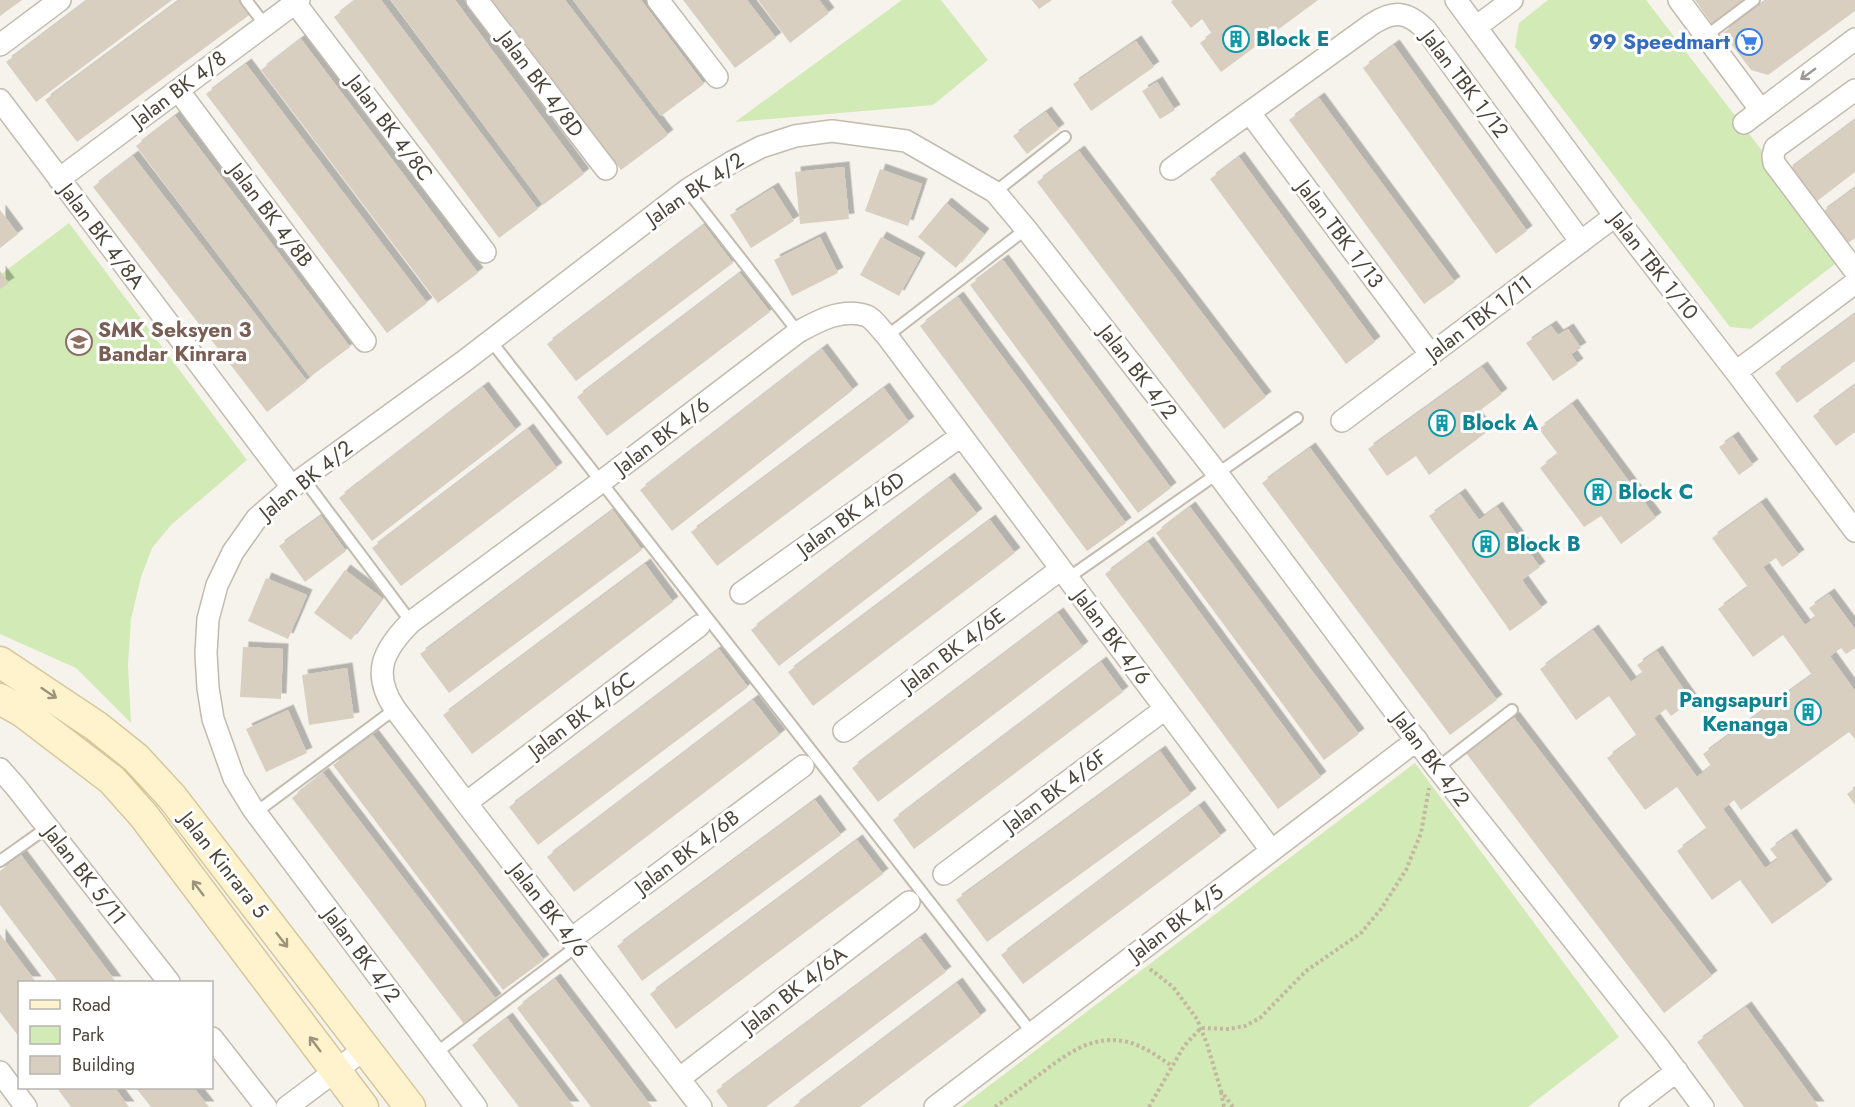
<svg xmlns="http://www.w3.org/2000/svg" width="1855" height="1107" viewBox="0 0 1855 1107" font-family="Jost,sans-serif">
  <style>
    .green { fill: #d2eab5 }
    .building { fill: #d8cfc1; filter: url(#shadow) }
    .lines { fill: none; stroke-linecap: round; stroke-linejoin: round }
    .service-casing { stroke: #c2bbae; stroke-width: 14 }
    .minor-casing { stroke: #c2bbae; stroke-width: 24 }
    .secondary-casing { stroke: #d6c79b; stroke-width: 33 }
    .path { stroke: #c4b79f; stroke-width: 4; stroke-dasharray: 3 3; stroke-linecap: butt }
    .service { stroke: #fff; stroke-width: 10 }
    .minor { stroke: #fff; stroke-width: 21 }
    .secondary { stroke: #fff3cd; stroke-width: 30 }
    .oneway { stroke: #9c9892 }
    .oneway2 { stroke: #9c937c }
    .labels { text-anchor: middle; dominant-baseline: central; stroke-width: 6; stroke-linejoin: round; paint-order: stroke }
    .culture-label { font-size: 21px; font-weight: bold; fill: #0d838f; stroke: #fff; text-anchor: start }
    .shop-label { font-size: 21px; font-weight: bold; fill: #366cbe; stroke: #fff; text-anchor: end }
    .street-label { font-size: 21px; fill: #4b4439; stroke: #fff }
    .education-label { font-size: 21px; font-weight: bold; fill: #785e54; stroke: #fff; text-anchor: start }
  </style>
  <defs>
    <filter id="shadow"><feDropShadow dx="5.5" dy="-5.5" stdDeviation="0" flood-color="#0004"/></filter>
  </defs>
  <rect width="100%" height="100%" fill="#f6f3ec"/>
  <!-- green -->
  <path class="green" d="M902,0H941L988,60L933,105L735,122Z
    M1548,0H1646L1844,257L1751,329L1730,327L1515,47L1519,23Z
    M69,223L247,460L171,525L152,548L141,577L131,619L128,665L131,723L76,668L0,634V275Z
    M1415,763L1619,1037L1528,1107H961Z"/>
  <!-- building -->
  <path class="building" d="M0,0H22L0,16Z
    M88,0H172L36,102L6,62Z
    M180,0H243L252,13L77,142L45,100Z
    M356,0H381L538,209L499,238L334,17Z
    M391,0H455L584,174L543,205Z
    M492,0H565L668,135L621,170Z
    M573,0H641L704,84L661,116Z
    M683,0H747L776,38L735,68Z
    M758,0H819L829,13L790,43Z
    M1032,0H1052L1039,9Z
    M1173,0H1318L1221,72L1200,43L1212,34L1202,19L1191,28L1171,2Z
    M1695,0H1745L1712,24Z
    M1767,0H1855V11L1768,75L1751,70L1723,33Z
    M301,39L478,273L438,303L261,70Z
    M1136,41L1154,67L1091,111L1073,84Z
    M1394,45L1527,231L1496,254L1363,68Z
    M246,64L427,303L387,333L206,94Z
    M1157,82L1175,110L1160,119L1142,91Z
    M1319,98L1455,282L1424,304L1289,120Z
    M1046,112L1059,129L1027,154L1013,136Z
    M175,116L350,347L310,377L136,146Z
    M1855,120V172L1812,205L1787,171Z
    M1079,151L1266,397L1224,429L1037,182Z
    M133,156L307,381L267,412L93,187Z
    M1239,157L1375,342L1346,364L1210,179Z
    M844,167L849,219L800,224L795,172Z
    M880,169L922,184L908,226L865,211Z
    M773,188L794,221L751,248L730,215Z
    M1855,188V238L1845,245L1821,213Z
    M946,203L984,234L956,268L918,237Z
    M0,210L18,234L0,248Z
    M704,225L733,263L576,381L547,344Z
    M820,237L838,273L792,296L774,260Z
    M881,237L920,258L899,296L860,275Z
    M1003,260L1171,488L1138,513L970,285Z
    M0,271L9,283L0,289Z
    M740,273L770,312L607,436L577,397Z
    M958,297L1126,523L1087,551L920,326Z
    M1855,314V361L1797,403L1775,373Z
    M1551,326L1558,335L1568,329L1581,348L1571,354L1578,364L1553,381L1526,343Z
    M822,349L853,390L672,531L640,490Z
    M1482,367L1502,394L1475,414L1487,432L1429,475L1416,456L1387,476L1368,449Z
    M1855,385V432L1836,446L1813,416Z
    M483,387L516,430L372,541L339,498Z
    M884,388L909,422L717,566L691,532Z
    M1572,404L1656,518L1621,544L1601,516L1584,527L1540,468L1558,454L1539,429Z
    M528,429L557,468L401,586L372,548Z
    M1733,437L1753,465L1739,475L1719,447Z
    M1310,448L1497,700L1450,735L1262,483Z
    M949,478L977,514L779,666L751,630Z
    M1460,494L1479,520L1497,507L1540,567L1522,580L1542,608L1510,631L1429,516Z
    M1761,503L1799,555L1782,567L1776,558L1763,567L1805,625L1816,617L1809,608L1829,594L1855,629V648L1846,654L1841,648L1830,656L1855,691V739L1849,732L1741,810L1734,800L1723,809L1765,868L1778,859L1770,849L1791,834L1827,885L1772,924L1740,880L1712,900L1677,851L1707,829L1677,787L1645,810L1607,758L1637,736L1609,696L1576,720L1540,669L1593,630L1631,682L1643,673L1637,665L1657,651L1692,701L1671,716L1666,709L1654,718L1697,777L1711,766L1703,754L1812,675L1783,635L1753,657L1718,609L1748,587L1712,538Z
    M1190,507L1359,734L1324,760L1156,533Z
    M613,510L642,550L449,693L420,654Z
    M321,516L346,551L305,582L279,546Z
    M990,520L1015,553L813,706L788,672Z
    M1148,542L1321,777L1278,809L1105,574Z
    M645,564L673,602L472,754L443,715Z
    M345,570L382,598L351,640L314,613Z
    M266,578L307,595L288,639L248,621Z
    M1058,613L1083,647L878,802L852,768Z
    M243,647L283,649L281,699L240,697Z
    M719,649L748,687L538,845L509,807Z
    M1101,662L1123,692L914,849L893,820Z
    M347,668L354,718L309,725L302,675Z
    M753,700L780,735L574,892L547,857Z
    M288,710L307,753L266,772L246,729Z
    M1514,717L1712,976L1664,1013L1466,753Z
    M373,735L544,960L503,990L333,765Z
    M1160,751L1191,794L987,942L956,900Z
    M323,773L496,999L464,1024L292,798Z
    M1855,788V805L1847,794Z
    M815,800L841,835L642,981L617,946Z
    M1199,806L1221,836L1023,984L1001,955Z
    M857,840L883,874L676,1029L650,994Z
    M21,855L116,982H58L0,905V871Z
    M0,934L36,982H20V1038L0,1012Z
    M920,938L946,972L766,1107H728L716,1091Z
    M555,979L652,1107H591L517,1008Z
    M957,983L981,1016L860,1107H793Z
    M1746,1007L1819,1107H1744L1697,1042Z
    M507,1018L574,1107H519L472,1045Z
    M57,1088H115L129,1107H71Z
    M136,1088H194L209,1107H151Z"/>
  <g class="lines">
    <defs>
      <path id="service" d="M246,0L265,25
        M1706,36L1754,0
        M687,190L798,332
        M995,192L1065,137
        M887,336L1026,229
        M491,341L1032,1033
        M303,478L411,622
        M1068,578L1297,418
        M1437,768L1512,710
        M255,813L395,709
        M0,861L48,827
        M436,1053L577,946"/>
      <path id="minor" d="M477,0L606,169
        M658,0L717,77
        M1456,0L1615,216L1736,372L1855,531
        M1679,0L1760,109
        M295,3L485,252
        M1476,27L1512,0
        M0,45L60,0
        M178,90L365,341
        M1855,90L1775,148L1773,156L1774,163L1855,271
        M0,100L292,487
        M1250,113L1431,355
        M1744,123L1855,39
        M1171,169L1372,24C1394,10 1407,11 1426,30L1581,242
        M59,179L299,0
        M1736,372L1855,283
        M1342,421L1615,216
        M741,593L961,436
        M844,731L1061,569
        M0,769L16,787L169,982
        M466,803L699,626
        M944,874L1165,709
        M571,939L803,766
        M212,1038L266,1107
        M0,1072L26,1107
        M680,1078L909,902
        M287,1107L366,1048
        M476,1107L253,809L234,778L213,719L208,688L206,653L208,619L217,585L233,552L257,518L303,478L463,362L687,190L732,162L761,147L795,136L832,131L906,141L995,192L1026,229L1217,473L1437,768L1660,1049L1703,1107
        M701,1107L466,803L395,709C371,673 383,650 411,622L601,482L798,332C818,321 843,307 867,316C874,319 881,330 887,336L1271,850
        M935,1107L1417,740
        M1630,1107L1677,1071"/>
      <path id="secondary" d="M0,662L96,726L136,758L172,797L410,1107
        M0,699L23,712L112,780L144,816L363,1107"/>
    </defs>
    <!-- service casing -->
    <use href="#service" class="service-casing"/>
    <!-- minor casing -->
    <use href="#minor" class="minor-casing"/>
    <!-- secondary casing -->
    <use href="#secondary" class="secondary-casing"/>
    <!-- path -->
    <path class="path" d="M1150,969L1173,987L1197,1019L1207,1044L1221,1091L1233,1107
      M1221,1092L1224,1107
      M995,1107C1009,1097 1023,1087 1036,1077C1062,1058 1088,1035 1123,1041C1141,1044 1157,1056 1172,1066
      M1149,1107L1184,1046L1201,1028L1229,1029L1245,1026L1260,1018L1306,971L1361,933L1381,909L1406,870L1421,833L1429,788"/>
    <!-- service -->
    <use href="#service" class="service"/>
    <!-- minor -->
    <use href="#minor" class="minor"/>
    <!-- secondary -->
    <use href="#secondary" class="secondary"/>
  </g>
  <!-- one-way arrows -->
  <defs><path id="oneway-shaft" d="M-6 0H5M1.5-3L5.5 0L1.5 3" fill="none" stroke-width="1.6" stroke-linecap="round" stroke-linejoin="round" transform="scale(1.5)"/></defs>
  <use class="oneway" href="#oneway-shaft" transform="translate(1808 74) rotate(144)"/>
  <g class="oneway2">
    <use href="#oneway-shaft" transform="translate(49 693) rotate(34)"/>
    <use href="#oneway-shaft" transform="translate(198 888) rotate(-127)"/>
    <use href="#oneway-shaft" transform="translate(282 940) rotate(52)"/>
    <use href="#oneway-shaft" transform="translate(315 1044) rotate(-127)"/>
  </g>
  <!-- icons -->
  <defs>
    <symbol id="building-ring" viewBox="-11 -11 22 22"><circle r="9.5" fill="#fff" stroke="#0f9aa8" stroke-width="1.5"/><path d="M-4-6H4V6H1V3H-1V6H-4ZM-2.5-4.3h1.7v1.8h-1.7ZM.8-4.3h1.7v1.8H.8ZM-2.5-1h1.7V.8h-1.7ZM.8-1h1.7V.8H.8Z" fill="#0f9aa8"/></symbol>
    <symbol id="supermarket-ring" viewBox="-11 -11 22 22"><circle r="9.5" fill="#fff" stroke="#3f7fe0" stroke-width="1.5"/><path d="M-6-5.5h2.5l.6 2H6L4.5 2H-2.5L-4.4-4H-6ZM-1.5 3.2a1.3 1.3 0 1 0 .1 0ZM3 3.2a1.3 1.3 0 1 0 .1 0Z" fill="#3f7fe0"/></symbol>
    <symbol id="school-ring" viewBox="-11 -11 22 22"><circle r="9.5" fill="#fff" stroke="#8d6e63" stroke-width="1.5"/><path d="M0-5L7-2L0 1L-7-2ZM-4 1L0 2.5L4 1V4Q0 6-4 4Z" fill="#8d6e63"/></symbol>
  </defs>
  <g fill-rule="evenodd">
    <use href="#building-ring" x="1221" y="24" width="30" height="30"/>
    <use href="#supermarket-ring" x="1734" y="27" width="30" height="30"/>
    <use href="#school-ring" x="64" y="327" width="30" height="30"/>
    <use href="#building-ring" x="1427" y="408" width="30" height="30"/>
    <use href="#building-ring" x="1583" y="477" width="30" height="30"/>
    <use href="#building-ring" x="1471" y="529" width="30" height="30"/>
    <use href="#building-ring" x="1793" y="697" width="30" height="30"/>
  </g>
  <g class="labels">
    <!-- culture labels -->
    <g class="culture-label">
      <text x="1256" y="39">Block E</text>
      <text x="1462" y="423">Block A</text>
      <text x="1618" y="492">Block C</text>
      <text x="1506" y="544">Block B</text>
      <text x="1788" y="700" text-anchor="end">Pangsapuri<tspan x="1788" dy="24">Kenanga</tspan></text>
    </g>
    <!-- shop labels -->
    <g class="shop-label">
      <text x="1730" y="42">99 Speedmart</text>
    </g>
    <!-- street labels -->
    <g class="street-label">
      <text transform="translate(541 84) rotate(53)">Jalan BK 4/8D</text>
      <text transform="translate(1465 84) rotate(53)">Jalan TBK 1/12</text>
      <text transform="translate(179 89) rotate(-37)">Jalan BK 4/8</text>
      <text transform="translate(390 128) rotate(53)">Jalan BK 4/8C</text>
      <text transform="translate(695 189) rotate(-34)">Jalan BK 4/2</text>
      <text transform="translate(271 215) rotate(53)">Jalan BK 4/8B</text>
      <text transform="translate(1340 234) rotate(53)">Jalan TBK 1/13</text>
      <text transform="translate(102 236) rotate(53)">Jalan BK 4/8A</text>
      <text transform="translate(1654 266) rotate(52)">Jalan TBK 1/10</text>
      <text transform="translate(1479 318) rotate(-37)">Jalan TBK 1/11</text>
      <text transform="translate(1138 372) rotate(52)">Jalan BK 4/2</text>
      <text transform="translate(662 436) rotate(-37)">Jalan BK 4/6</text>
      <text transform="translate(306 480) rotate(-39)">Jalan BK 4/2</text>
      <text transform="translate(851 514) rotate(-36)">Jalan BK 4/6D</text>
      <text transform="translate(1112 637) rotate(53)">Jalan BK 4/6</text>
      <text transform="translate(953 650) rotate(-37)">Jalan BK 4/6E</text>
      <text transform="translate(582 715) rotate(-37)">Jalan BK 4/6C</text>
      <text transform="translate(1431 759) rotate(53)">Jalan BK 4/2</text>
      <text transform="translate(1055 791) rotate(-37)">Jalan BK 4/6F</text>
      <text transform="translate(687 852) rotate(-37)">Jalan BK 4/6B</text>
      <text transform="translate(224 865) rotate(52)">Jalan Kinrara 5</text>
      <text transform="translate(85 875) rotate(52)">Jalan BK 5/11</text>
      <text transform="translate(549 910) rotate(52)">Jalan BK 4/6</text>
      <text transform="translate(1176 923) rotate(-37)">Jalan BK 4/5</text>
      <text transform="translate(362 955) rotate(53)">Jalan BK 4/2</text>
      <text transform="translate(794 990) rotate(-38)">Jalan BK 4/6A</text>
    </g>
    <!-- education labels -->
    <g class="education-label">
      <text x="98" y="330">SMK Seksyen 3<tspan x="98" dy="24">Bandar Kinrara</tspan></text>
    </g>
  </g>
  <!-- legend -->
  <rect x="18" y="981" width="195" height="108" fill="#ffffff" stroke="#b7b4b0" stroke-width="1.5"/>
  <rect x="30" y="1000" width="30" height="9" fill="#fff3cd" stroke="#b7b4b0" stroke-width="1.5"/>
  <text x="72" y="1011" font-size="18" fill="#4b4439">Road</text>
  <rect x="30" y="1026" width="30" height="18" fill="#d2eab5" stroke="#b7b4b0" stroke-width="1.5"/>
  <text x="72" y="1041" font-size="18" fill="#4b4439">Park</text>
  <rect x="30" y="1056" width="30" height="18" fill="#d8cfc1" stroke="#b7b4b0" stroke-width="1.5"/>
  <text x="72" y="1071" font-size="18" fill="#4b4439">Building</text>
</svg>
